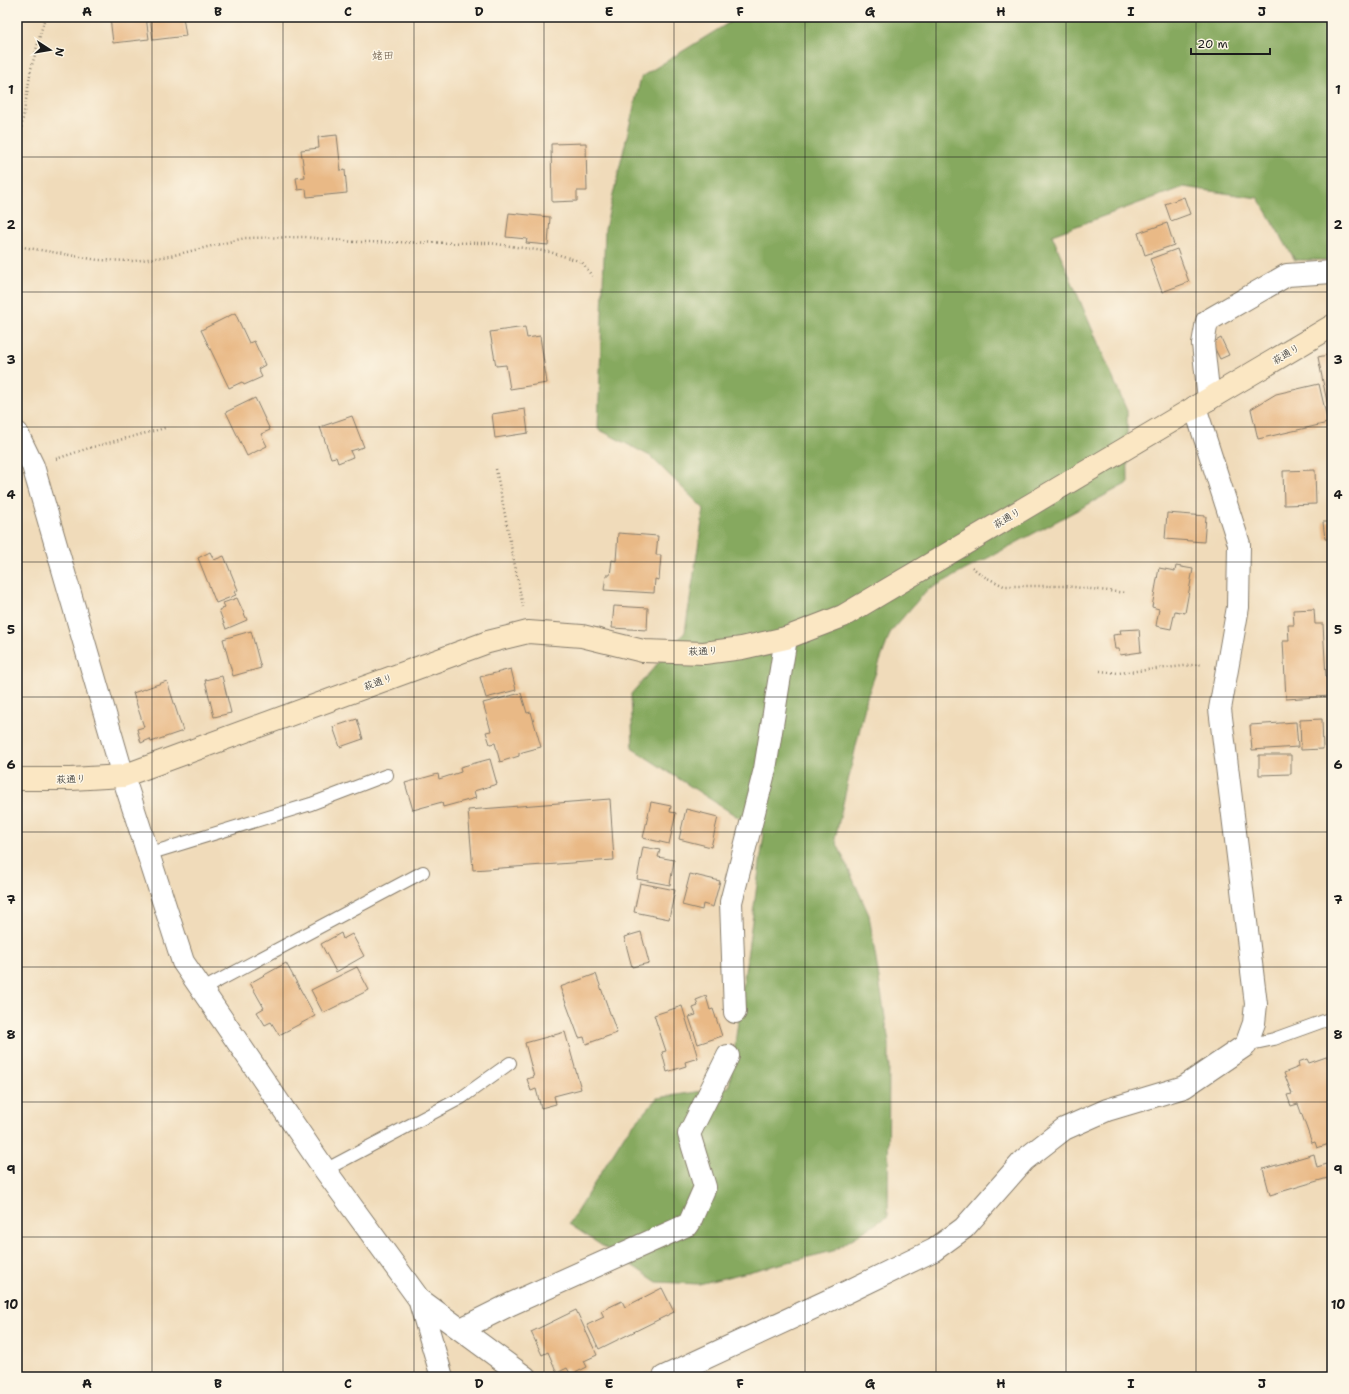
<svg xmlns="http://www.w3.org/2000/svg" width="1349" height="1394" viewBox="0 0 1349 1394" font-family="'Shantell Sans','Klee One',sans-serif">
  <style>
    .forest { fill: #86a95e; stroke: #51623d }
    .building { fill: #e9b986 }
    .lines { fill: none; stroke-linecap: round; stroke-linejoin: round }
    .lane-casing { stroke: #867c6b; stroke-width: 14 }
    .street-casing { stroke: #867c6b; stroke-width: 24 }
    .secondary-casing { stroke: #867c6b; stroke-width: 24 }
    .path { stroke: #867c6b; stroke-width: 2.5; stroke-dasharray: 1 3; stroke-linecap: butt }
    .lane { stroke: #fff; stroke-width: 12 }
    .street { stroke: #fff; stroke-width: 22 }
    .secondary { stroke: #fbe7c3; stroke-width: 22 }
    .grid { fill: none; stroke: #1c1c1c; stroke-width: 1; stroke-opacity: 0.55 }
    .labels { text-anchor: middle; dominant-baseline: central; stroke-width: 3; stroke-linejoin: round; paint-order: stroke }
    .street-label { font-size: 10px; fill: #1c1c1c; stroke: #fcf5e5 }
    .neighbourhood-label { font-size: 11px; fill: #645341; stroke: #fcf5e5 }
    .neatline { fill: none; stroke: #1c1c1c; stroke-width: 1.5 }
    .grid-label { font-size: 13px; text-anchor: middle; font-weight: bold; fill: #1c1c1c }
  </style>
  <rect width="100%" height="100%" fill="#fcf5e5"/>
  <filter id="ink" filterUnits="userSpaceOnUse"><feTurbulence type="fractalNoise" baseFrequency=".025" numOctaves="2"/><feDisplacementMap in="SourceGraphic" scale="8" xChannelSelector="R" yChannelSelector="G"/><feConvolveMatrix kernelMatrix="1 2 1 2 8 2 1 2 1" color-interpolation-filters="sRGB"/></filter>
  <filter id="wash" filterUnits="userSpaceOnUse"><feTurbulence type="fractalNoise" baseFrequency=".012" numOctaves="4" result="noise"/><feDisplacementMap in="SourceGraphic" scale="16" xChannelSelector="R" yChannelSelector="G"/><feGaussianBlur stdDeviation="0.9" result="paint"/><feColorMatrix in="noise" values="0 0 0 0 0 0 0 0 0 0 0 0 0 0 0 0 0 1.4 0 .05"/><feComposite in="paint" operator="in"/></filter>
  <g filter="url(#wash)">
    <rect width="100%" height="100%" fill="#f0dbba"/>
    <!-- forest -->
    <path class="forest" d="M738,17H1332V260H1295L1258,198L1183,187L1052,235L1127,411L1128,483L926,591L891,631L867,697L835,839L869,915L889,1043L888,1216L833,1251L699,1284L657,1282L569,1224L625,1134L657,1098L729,1087L764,834L633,749L631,694L685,632L704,509L650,456L598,429L605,229L641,77Z"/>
    <g id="blocks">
      <!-- building -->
      <path class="building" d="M110,17H146L149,39L113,43Z
        M150,17H183L186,36L153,40Z
        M337,135L341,171L345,170L347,193L307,197L306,189L298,190L296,178L305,177L301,150L319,148L318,137Z
        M586,143L587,191H577V201L552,202L551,144Z
        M1184,197L1190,214L1171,221L1165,204Z
        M509,213L550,217L548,245L526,243L527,239L506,237Z
        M1167,223L1174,245L1145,255L1138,233Z
        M1177,249L1189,282L1162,292L1150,259Z
        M235,313L249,343L254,341L265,365L258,369L262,377L244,385L242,382L229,388L201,330Z
        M525,327L527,338L540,336L547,383L510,389L506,365L496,366L490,332Z
        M1221,338L1229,355L1220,359L1212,343Z
        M1332,354V421L1331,422L1318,357Z
        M1319,384L1328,423L1258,439L1251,409L1276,394Z
        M255,398L270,430L261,434L267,446L247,456L226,412Z
        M525,409L528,433L495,438L492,414Z
        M352,416L364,447L350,451L353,457L338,463L336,457L331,458L320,427Z
        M1315,470L1316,504L1284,505L1283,471Z
        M1167,513L1206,516L1204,542L1165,539Z
        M1323,522H1332V539H1325Z
        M618,533L658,536L656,555H661L659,580L655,579L654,593L604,590L606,575H610L612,560L616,561Z
        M210,552L214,560L224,556L238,590L234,592L236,595L216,603L198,558Z
        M1176,566L1193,569L1185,613L1175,611L1171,629L1156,626L1159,609L1152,607L1159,568L1175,571Z
        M237,598L247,620L226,629L219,610L225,607L223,603Z
        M614,606L648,608L647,630L612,628Z
        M1314,609L1315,624H1323L1326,678H1329L1330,696L1286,699L1283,641H1289L1288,625H1294L1293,610Z
        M1139,629L1141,652L1120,655L1119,649H1115L1113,635L1121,634L1120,630Z
        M251,631L261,668L233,676L223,639Z
        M511,669L516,690L486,698L480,677Z
        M222,676L231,713L214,717L205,680Z
        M167,681L183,731L151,742L150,739L141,743L137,729L144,727L133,693Z
        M521,693L527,713L531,712L541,747L519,753V756L500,762L495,743L490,744L486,732L491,731L483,703Z
        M357,719L363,739L340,747L333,727Z
        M1322,719L1323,749L1301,750L1300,720Z
        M1296,722L1298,747L1252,750L1250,725Z
        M1259,755H1291V774L1259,775Z
        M490,759L497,784L474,791L476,798L443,807L442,802L413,810L405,783L438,774L439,779L461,772L460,767Z
        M610,799L614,860L473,870L468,810Z
        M651,802L671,806L670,812L676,813L669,844L643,838Z
        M686,809L718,817L711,847L679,839Z
        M643,847L660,850L658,857L674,860L670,885L637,879Z
        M690,874L720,881L713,907L703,904L702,910L682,905Z
        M640,883L675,890L669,919L634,912Z
        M641,932L649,963L632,967L624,937Z
        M341,933L343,939L352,934L364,956L336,972L321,944Z
        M286,963L315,1016L279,1035L271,1022L265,1025L257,1012L264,1008L250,983Z
        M357,967L369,990L323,1013L311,990Z
        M596,974L617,1033L586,1044L584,1037L579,1038L560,987Z
        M706,996L710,1010L713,1009L722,1036L698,1044L689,1017L696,1015L693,1008L698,1006L696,1000Z
        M682,1006L698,1058L685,1062L686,1066L667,1072L662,1052L666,1051L654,1015Z
        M565,1032L581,1089L554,1096L556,1104L541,1108L536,1089L531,1091L527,1079L534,1077L525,1043Z
        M1332,1055V1074L1329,1076L1331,1082L1332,1081V1143L1317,1148L1315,1142L1312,1143L1298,1104L1291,1106L1287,1095L1292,1094L1284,1073L1299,1067L1298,1062L1307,1059L1309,1063Z
        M1314,1154L1317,1167L1327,1164L1331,1177L1270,1195L1263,1169Z
        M662,1288L674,1312L599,1349L587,1325L604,1317L601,1311L622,1301L625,1307Z
        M576,1310L597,1355L584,1361L587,1367L571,1375L567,1368L557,1373L548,1352L542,1355L531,1332Z"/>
    </g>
  </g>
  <g filter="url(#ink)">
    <use href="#blocks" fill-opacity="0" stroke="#867c6b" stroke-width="1"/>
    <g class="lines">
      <defs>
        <path id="lane" d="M148,854L311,804L387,775
          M201,990L423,872
          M1246,1045L1274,1039L1332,1018
          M325,1170L461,1098L510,1063"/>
        <path id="street" d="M1209,399L1203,344L1207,321L1287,275L1332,272
          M17,433L33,466L123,776L183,962L325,1170L419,1299L525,1377
          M735,1012L731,902L765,769L786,638
          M419,1299L442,1377
          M461,1329L511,1304L689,1224L705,1187L689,1134L728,1056
          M664,1377L845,1293L934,1250L964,1228L1024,1160L1064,1129L1107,1110L1184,1087L1246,1045L1254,1023L1256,1004L1220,709L1238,607L1239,544L1195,407"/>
        <path id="secondary" d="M17,779H71L123,776L488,642L528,632L582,636L643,651L704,653L742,648L786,638L843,616L1332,326"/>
      </defs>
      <!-- lane casing -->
      <use href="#lane" class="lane-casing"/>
      <!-- street casing -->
      <use href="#street" class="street-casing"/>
      <!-- secondary casing -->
      <use href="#secondary" class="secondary-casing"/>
      <!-- path -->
      <path class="path" d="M17,155L31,69L45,17
        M17,246L98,260L134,261L170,256L245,238L305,237L355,242L490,243L550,252L582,262L594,279
        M56,459L89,448L165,428
        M496,469L523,607
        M972,567L983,576L1004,586H1065L1126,593
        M1100,671L1118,673L1203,664"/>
      <!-- lane -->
      <use href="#lane" class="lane"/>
      <!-- street -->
      <use href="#street" class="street"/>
      <!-- secondary -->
      <use href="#secondary" class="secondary"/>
    </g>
  </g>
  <!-- grid -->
  <path class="grid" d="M152,17V1377M283,17V1377M414,17V1377M544,17V1377M674,17V1377M805,17V1377M936,17V1377M1066,17V1377M1196,17V1377M17,157H1332M17,292H1332M17,427H1332M17,562H1332M17,697H1332M17,832H1332M17,967H1332M17,1102H1332M17,1237H1332"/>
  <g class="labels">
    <!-- street labels -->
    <g class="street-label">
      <text transform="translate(1286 354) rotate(-31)">萩通り</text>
      <text transform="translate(1007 518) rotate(-31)">萩通り</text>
      <text transform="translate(703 651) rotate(-2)">萩通り</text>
      <text transform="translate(378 682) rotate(-20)">萩通り</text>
      <text transform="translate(71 779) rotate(-2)">萩通り</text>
    </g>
    <!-- neighbourhood labels -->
    <g class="neighbourhood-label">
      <text x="383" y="55">姥田</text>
    </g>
  </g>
  <!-- margin -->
  <rect width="1349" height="1394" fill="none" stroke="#fcf5e5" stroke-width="44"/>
  <!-- north arrow -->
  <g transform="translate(50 50) rotate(102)" stroke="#fcf5e5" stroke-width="3" paint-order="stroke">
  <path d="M0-3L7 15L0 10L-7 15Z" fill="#1c1c1c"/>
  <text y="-6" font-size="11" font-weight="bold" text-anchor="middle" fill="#1c1c1c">N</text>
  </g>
  <!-- scale -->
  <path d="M1191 48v6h79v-6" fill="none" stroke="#1c1c1c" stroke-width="2"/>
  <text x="1197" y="48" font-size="12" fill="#1c1c1c" stroke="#fcf5e5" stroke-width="3" paint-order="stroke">20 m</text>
  <rect x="22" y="22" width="1305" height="1350" class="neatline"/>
  <g class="grid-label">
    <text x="87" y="16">A</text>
    <text x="218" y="16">B</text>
    <text x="348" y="16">C</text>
    <text x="479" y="16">D</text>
    <text x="609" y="16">E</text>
    <text x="740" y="16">F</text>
    <text x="870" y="16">G</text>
    <text x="1001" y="16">H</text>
    <text x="1131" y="16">I</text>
    <text x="1262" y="16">J</text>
    <text x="11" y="94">1</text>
    <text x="1338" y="94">1</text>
    <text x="11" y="229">2</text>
    <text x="1338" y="229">2</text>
    <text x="11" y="364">3</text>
    <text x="1338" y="364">3</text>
    <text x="11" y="499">4</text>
    <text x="1338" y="499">4</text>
    <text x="11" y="634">5</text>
    <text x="1338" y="634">5</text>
    <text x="11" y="769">6</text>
    <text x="1338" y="769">6</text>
    <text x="11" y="904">7</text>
    <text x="1338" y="904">7</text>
    <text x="11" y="1039">8</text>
    <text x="1338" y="1039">8</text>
    <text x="11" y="1174">9</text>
    <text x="1338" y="1174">9</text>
    <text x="11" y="1309">10</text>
    <text x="1338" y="1309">10</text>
    <text x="87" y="1388">A</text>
    <text x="218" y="1388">B</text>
    <text x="348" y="1388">C</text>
    <text x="479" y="1388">D</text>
    <text x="609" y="1388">E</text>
    <text x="740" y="1388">F</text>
    <text x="870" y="1388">G</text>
    <text x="1001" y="1388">H</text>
    <text x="1131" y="1388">I</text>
    <text x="1262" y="1388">J</text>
  </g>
</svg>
